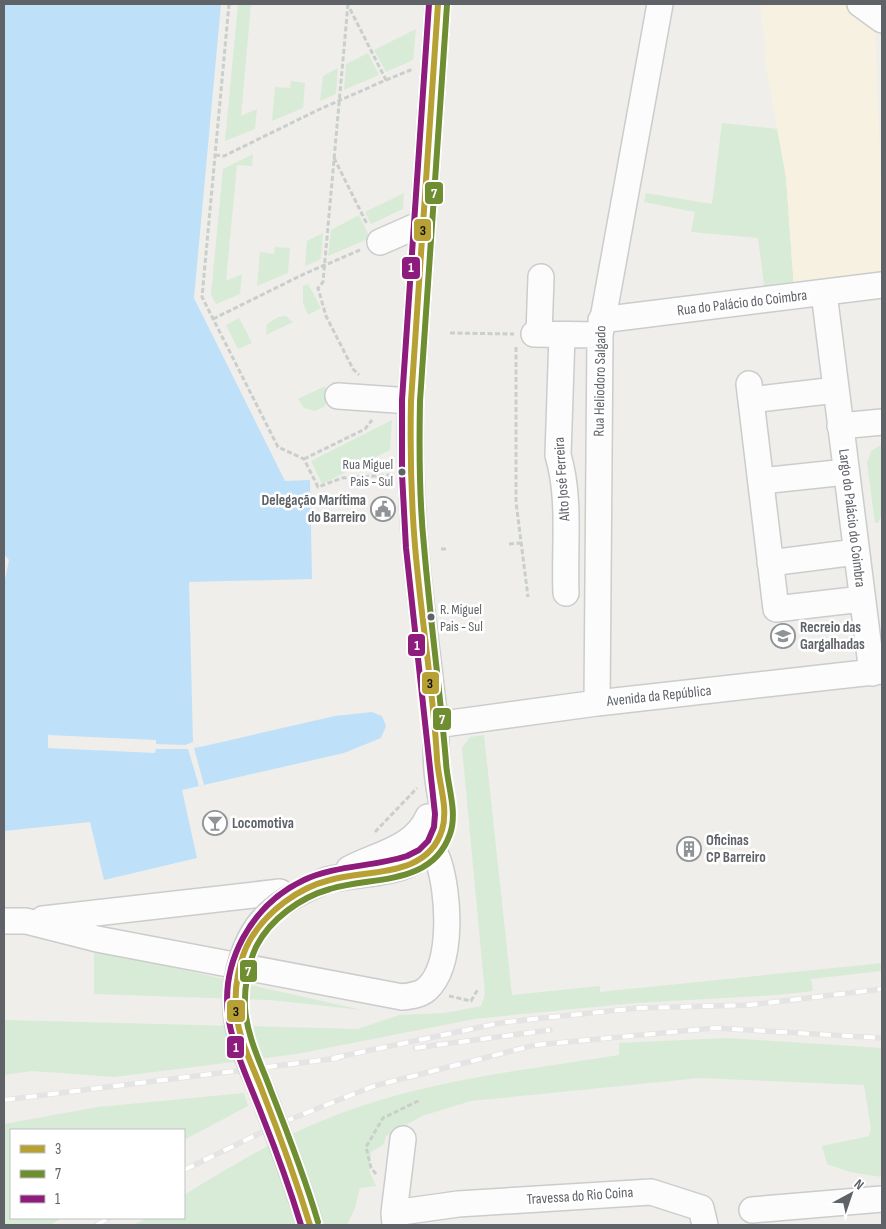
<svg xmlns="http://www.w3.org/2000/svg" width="886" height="1229" viewBox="0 0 886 1229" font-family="'Sofia Sans Condensed',sans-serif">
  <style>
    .green { fill: #d8ebd6 }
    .sand { fill: #f6f1e1 }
    .water { fill: #bfe0f9 }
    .pier { fill: #efeeea }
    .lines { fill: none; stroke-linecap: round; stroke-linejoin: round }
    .minor-casing { stroke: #cbcccc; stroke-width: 28 }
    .path { stroke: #cacfcc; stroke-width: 3; stroke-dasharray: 5 2.5; stroke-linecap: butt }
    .minor { stroke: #fdfcfc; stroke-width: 25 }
    .rail-casing { stroke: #e4e4e4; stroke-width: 5.5 }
    .rail { stroke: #fff; stroke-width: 4; stroke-dasharray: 11; stroke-linecap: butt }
    .minor-bridge-casing { stroke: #cbcccc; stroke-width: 28; stroke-linecap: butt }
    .minor-bridge { stroke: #fdfcfc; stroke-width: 25 }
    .bus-1-casing { stroke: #fff; stroke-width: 10 }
    .bus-2-casing { stroke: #fff; stroke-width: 10 }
    .bus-3-casing { stroke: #fff; stroke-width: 10 }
    .bus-1 { stroke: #b7a135; stroke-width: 6 }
    .bus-2 { stroke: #6e8e31; stroke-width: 6 }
    .bus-3 { stroke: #8e1c7d; stroke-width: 6 }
    .bus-dot { fill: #5f6368; stroke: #fff; stroke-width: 2 }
    .labels { text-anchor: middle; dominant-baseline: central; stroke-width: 5; stroke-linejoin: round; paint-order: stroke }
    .bus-label { font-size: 14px; fill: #5f6368; stroke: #fff; text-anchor: end }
    .street-label { font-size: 15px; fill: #5f6368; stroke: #fff }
    .poi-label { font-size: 15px; font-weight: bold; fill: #5f6368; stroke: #fff; text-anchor: start }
    .line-badge { stroke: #fff; stroke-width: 2 }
    .badge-label { font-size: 14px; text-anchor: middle; font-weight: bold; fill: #fff }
    .pale-badge-label { font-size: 14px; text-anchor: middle; font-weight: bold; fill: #111 }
  </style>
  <rect width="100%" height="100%" fill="#efeeea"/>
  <!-- green -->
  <path class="green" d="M238,4H251L241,116L257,109L255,129L225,141Z
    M416,29L413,60L386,72L374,50Z
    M368,53L379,75L344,90L346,64Z
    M338,68L336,94L320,101L323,76Z
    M291,81L305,83L303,108L272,121L275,87L290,88Z
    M722,123L779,129L786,178L794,289L765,292L758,238L691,232L695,212L644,202L646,193L712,204Z
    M253,154L252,166L237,165L226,281L242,274L240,294L216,304L211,295L223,169Z
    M404,193L403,209L371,224L365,212Z
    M359,215L370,238L328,256L331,230Z
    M323,233L321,259L305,266L307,241Z
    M275,247L290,248L288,273L257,286L260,252L274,254Z
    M308,284L321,308L308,315L303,303V286Z
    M286,316L293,322L266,335L267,324L278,317Z
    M239,318L252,343L238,349L226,325Z
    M325,386L328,396L325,406L315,411L304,408L298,399Z
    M392,420L390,450L322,484L311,461Z
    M882,444V515L878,523H875L867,463L871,451Z
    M484,735L512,995L600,986V992L882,963V971L811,979L813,991L777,995L635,1003L474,1019L297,1054L114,1077L32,1071L4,1075V1020L358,1029L399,1015L445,1013L481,1006L485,994L462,748L470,737Z
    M94,953L113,954L362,1010L270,1000L94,994Z
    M727,1038L882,1048V1177L850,1172L827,1164L822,1146L869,1136L871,1129L864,1085L700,1078L471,1101L422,1116L386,1136L384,1144L371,1152L369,1170L376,1186L360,1188L355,1208L347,1225H134L147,1218H184V1195C229,1167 274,1140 324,1120C417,1081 520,1071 619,1055V1043Z
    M244,1093L248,1106L184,1140V1130H11V1218H62L50,1225H4V1124L98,1107Z"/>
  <!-- sand -->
  <path class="sand" d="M761,4H851L875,28L882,203V277L794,289L786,178L764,56H766C766,39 759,21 761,4Z"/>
  <!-- water -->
  <path class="water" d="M4,4H221L194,298L285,481L310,480L312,579L189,582L193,742L200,747L335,716L372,712L382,716L386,726L381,738L344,753L182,790L197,858L104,880L90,822L4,831V584L9,560L4,554Z"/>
  <!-- pier -->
  <path class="pier" d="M48,735L156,740V744L185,745L193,742L200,747L194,748L204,785L199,786L188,749H156L155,753L48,748Z"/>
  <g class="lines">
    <defs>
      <path id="minor" d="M860,4L882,20
        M380,242L414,227L423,228
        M824,293L872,673
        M601,320L882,285
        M534,334L600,335
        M539,334L541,277
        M562,335L558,455C571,499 564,547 566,593
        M749,384L776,609L862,599
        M338,396L411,401
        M751,400L836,390
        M840,426L882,422
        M761,481L846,472
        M770,563L856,552
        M597,703L600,335L660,4
        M436,725L597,703L882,671
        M349,869C377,854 414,849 428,817
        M327,880C364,871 413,878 437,841C449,822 440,799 438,779C435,760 437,741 435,722C429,663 420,604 415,545C411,497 410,450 411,401L438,4
        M43,919L280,892
        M4,921H26L97,939L402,997C411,996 420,995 427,989C454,964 449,892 438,860C434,849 427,840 420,831
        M752,1210L882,1199
        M394,1213L458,1204L651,1192L701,1208L705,1225
        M395,1225L394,1213L403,1139"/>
    </defs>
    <!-- minor casing -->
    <use href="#minor" class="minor-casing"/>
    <!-- path -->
    <path class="path" d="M229,4L202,297L278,447L304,459L318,487L342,478L390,475
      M348,4L323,282L318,288L326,316L353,369L359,375
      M386,80L413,69
      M215,155L224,156L320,109L386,80L349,7
      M334,158L367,224
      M213,319L304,274L360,250
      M450,333L514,334
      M516,347V502L528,597
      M304,459L365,429L372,420
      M509,544L520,543
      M441,549H447
      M375,832L417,788
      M449,996L471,1001L478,989
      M376,1174L371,1168L366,1147L383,1118L420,1100"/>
    <!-- minor -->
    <use href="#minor" class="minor"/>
    <defs>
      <path id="rail" d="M415,1048L550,1030
        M333,1058L500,1023L533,1019L639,1008L750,1005L882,989
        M4,1100L339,1058
        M184,1170L281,1123L374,1086L535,1045L715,1028L882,1038
        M97,1225L108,1218"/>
    </defs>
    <!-- rail casing -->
    <use href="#rail" class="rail-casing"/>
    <!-- rail -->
    <use href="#rail" class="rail"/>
    <defs>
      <path id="minor-bridge" d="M310,1225C298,1185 283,1146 268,1107C257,1077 238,1043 236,1010C234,978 244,937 268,915C284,899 306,889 327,880"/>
    </defs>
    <!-- minor-bridge casing -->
    <use href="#minor-bridge" class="minor-bridge-casing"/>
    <!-- minor-bridge -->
    <use href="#minor-bridge" class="minor-bridge"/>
    <defs>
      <path id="bus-1" d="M310,1225C296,1180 280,1136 263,1093C253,1066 238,1039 236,1010C234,988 239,959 250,940C267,911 298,888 330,880C369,869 427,878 442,830C449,808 438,781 437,758C433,687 421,617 415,546C411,498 410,449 411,401L438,4"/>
      <path id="bus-2" d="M318,1222C305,1178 288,1134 271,1091C261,1064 247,1037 245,1008C244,989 248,964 256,947C270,919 301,897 330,889C373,876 432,886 450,834C458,811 447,785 446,762C440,690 430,618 424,546C419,498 419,450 420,401L447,5"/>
      <path id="bus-3" d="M301,1225C290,1189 277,1153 263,1118C251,1086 235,1054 229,1021C219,963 251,905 304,880C336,865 373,867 407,856L419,850L428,841L434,827L435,814L406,548L402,474V400L429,4"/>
    </defs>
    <!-- bus-1 casing -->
    <use href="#bus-1" class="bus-1-casing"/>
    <!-- bus-2 casing -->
    <use href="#bus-2" class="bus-2-casing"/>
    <!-- bus-3 casing -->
    <use href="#bus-3" class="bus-3-casing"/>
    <!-- bus-1 -->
    <use href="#bus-1" class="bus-1"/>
    <!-- bus-2 -->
    <use href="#bus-2" class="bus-2"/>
    <!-- bus-3 -->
    <use href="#bus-3" class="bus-3"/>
  </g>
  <!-- icons -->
  <defs>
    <symbol id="civic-ring" viewBox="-11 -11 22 22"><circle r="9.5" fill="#fff" stroke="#919496" stroke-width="1.5"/><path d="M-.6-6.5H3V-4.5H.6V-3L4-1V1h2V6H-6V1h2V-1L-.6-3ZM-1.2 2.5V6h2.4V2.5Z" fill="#919496"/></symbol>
    <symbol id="school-ring" viewBox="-11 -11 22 22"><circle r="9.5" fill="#fff" stroke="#919496" stroke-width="1.5"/><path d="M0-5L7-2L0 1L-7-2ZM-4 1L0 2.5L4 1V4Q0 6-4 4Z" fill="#919496"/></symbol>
    <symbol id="bar-ring" viewBox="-11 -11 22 22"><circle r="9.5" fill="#fff" stroke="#919496" stroke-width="1.5"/><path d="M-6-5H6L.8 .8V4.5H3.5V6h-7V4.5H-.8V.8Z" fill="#919496"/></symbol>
    <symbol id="building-ring" viewBox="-11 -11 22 22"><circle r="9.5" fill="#fff" stroke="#919496" stroke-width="1.5"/><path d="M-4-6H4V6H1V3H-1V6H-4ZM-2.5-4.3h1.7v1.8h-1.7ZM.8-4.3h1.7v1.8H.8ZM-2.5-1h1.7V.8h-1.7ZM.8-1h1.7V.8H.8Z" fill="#919496"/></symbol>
  </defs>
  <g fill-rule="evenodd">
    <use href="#civic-ring" x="369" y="495" width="28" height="28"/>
    <use href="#school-ring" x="769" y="622" width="28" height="28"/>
    <use href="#bar-ring" x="201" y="809" width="28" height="28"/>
    <use href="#building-ring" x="675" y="835" width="28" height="28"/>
  </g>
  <!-- markers -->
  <g class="bus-dot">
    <circle cx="402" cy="472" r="4.5"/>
    <circle cx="431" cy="617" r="4.5"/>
  </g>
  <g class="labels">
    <!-- bus labels -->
    <g class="bus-label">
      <text x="393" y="464">Rua Miguel<tspan x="393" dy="17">Pais - Sul</tspan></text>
      <text x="440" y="609" text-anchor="start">R. Miguel<tspan x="440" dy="17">Pais - Sul</tspan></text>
    </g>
    <!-- street labels -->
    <g class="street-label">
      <text transform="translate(742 303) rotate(-7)">Rua do Palácio do Coimbra</text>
      <text transform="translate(600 381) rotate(-89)">Rua Heliodoro Salgado</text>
      <text transform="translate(562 479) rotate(-94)">Alto José Ferreira</text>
      <text transform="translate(852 518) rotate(83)">Largo do Palácio do Coimbra</text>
      <text transform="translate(659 696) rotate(-6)">Avenida da República</text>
      <text transform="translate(580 1196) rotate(-4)">Travessa do Rio Coina</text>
    </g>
    <!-- poi labels -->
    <g class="poi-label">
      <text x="366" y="500" text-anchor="end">Delegação Marítima<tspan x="366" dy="17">do Barreiro</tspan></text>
      <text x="800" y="627">Recreio das<tspan x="800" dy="17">Gargalhadas</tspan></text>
      <text x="232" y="823">Locomotiva</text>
      <text x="706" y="840">Oficinas<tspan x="706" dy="17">CP Barreiro</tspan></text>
    </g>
  </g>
  <g class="line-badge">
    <rect x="424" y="181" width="20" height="24" rx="5" fill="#6e8e31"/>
    <rect x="413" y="218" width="19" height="24" rx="5" fill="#b7a135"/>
    <rect x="401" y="256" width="20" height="24" rx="5" fill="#8e1c7d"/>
    <rect x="407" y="633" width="19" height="24" rx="5" fill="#8e1c7d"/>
    <rect x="421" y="671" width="19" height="24" rx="5" fill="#b7a135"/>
    <rect x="432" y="707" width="20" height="24" rx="5" fill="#6e8e31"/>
    <rect x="239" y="959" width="19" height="24" rx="5" fill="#6e8e31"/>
    <rect x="226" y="999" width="20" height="24" rx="5" fill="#b7a135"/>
    <rect x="226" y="1035" width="19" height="24" rx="5" fill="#8e1c7d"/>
  </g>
  <g class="badge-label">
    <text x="434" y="198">7</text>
    <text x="411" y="272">1</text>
    <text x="417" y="650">1</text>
    <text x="442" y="724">7</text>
    <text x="248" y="976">7</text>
    <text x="236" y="1052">1</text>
  </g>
  <g class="pale-badge-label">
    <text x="423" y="235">3</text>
    <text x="430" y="688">3</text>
    <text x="236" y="1016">3</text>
  </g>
  <!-- border -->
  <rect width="886" height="1229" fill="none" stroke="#5f6368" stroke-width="10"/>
  <!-- legend -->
  <rect x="10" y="1129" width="175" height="90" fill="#ffffff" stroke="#bfc1c3"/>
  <rect x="20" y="1145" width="25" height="8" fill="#b7a135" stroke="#bfc1c3"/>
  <text x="55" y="1154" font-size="15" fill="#5f6368">3</text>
  <rect x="20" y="1170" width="25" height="8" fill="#6e8e31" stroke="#bfc1c3"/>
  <text x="55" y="1179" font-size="15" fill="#5f6368">7</text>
  <rect x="20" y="1195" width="25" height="8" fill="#8e1c7d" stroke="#bfc1c3"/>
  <text x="55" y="1204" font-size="15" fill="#5f6368">1</text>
  <!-- north arrow -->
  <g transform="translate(851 1194) rotate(40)" stroke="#ffffff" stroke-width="4" paint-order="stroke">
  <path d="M0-4L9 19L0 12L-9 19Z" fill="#5f6368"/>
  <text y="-8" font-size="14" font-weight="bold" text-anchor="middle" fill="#5f6368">N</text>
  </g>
</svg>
